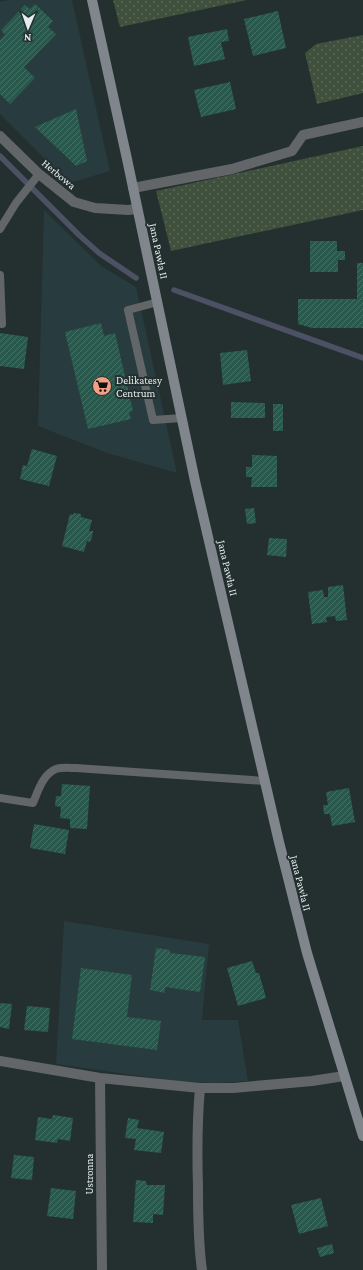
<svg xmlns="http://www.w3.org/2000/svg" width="363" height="1270" viewBox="0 0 363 1270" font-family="'Crimson Pro',serif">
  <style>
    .built { fill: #283b3e }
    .grass { fill: url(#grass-dots) }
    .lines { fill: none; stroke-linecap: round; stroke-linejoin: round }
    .stream { stroke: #4d5164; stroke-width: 5.5 }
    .building { fill: url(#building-hatch) }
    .lane { stroke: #626669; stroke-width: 8 }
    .street { stroke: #626669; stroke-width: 10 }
    .secondary { stroke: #80868b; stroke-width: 10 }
    .labels { text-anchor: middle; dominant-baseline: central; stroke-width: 4; stroke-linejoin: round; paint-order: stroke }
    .street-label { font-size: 11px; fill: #e5eced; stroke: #242f30 }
    .poi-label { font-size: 11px; fill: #e5eced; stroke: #242f30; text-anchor: start }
  </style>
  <defs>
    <pattern id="grass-dots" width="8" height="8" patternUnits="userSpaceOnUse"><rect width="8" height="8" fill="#3f503c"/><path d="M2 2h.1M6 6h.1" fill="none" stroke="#5b6958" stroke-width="1.8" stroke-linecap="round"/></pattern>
    <pattern id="building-hatch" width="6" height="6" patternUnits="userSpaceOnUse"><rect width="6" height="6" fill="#29594c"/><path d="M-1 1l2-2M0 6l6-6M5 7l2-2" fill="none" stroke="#487166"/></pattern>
  </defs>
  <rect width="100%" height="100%" fill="#242f30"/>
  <!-- built -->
  <path class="built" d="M9,0H72L110,171L69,183L0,114V2Z
    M44,210L101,266L136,287L177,473L107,453L38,426Z
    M64,921L209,944L202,1020H238L248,1081L216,1083L175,1081L56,1064Z"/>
  <!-- grass -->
  <path class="grass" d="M113,0H247L120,27Z
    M363,35V93L317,104L305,53L316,44Z
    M363,146V210L171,251L156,191Z"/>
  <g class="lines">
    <!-- stream -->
    <path class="stream" d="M0,156L79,235L99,253L136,278
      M174,290L363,358"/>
  </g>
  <!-- building -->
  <path class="building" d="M35,4L53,21L48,27L56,34L24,67L35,78L10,104L0,94V40L5,35L1,30L25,5L30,9Z
    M278,11L286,48L253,56L244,19Z
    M227,29L229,41L221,42L225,59L194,66L188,37Z
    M230,82L236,109L201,117L194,90Z
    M76,109L87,161L76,166L35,127Z
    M310,241H337V251H345V260H338V272H310Z
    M357,263H363V328H312L298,324V299H357Z
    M101,323L104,336L115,333L133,411L129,412L131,419L88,429L65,332Z
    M0,333L28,337L24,369L0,366Z
    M247,350L251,381L223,385L220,353Z
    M231,402L265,403V418H231Z
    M273,404H283V431H273Z
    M32,449L57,456L49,486L20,479L23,465L27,466Z
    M252,455L277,456V487H251L252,477H246V467H252Z
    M254,508L256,523L247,524L245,509Z
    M74,513L81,514V517L92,520L89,531H93L92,537L90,542L87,541L84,552L62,546L70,514L73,515Z
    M269,538L287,539L286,557L267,555Z
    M343,585L347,620L336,621L335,616L327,617L326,618L327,622L312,624L308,592L323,590L324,597H328V587Z
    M62,784L90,786L87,829L70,828V819L60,818L61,807L55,806L56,796H61Z
    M349,788L355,822L332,826L330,814H324L323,805H328L326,792Z
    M34,824L69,830L65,854L30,848Z
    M156,948L170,950V953L205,957L200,992L165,987V993L150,990Z
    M252,961L256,973H259L266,998L238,1006L227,968Z
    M81,968L132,975L127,1017L161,1021L157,1050L72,1039Z
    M0,1003L12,1004L9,1029L0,1027Z
    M27,1006L50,1008L48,1032L24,1030Z
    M53,1115L73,1118L70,1141L58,1139L57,1143L35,1140L38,1117L52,1119Z
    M128,1118L139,1120L137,1128L164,1132L161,1153L134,1150L136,1139L125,1138Z
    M14,1155L34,1157L32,1180L11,1178Z
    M136,1180L146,1181L147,1185H165L163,1215L153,1214V1223L133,1222Z
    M51,1188L76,1191L73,1219L47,1216Z
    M321,1198L328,1226L299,1234L291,1205Z
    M332,1244L334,1253L320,1257L317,1248Z"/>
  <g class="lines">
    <!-- lane -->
    <path class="lane" d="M0,229L16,203L39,174
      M0,275L2,324
      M158,302L128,310L153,420L182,418
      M0,798L33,803C38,791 43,774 56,769C62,767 70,768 76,768L265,781"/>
    <!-- street -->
    <path class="street" d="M0,136L39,174L74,202L95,208L128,210L137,209
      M133,188L232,169L292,151L303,135L363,122
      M0,1061L100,1078L200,1088H233L312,1081L344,1076
      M100,1078L102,1270
      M200,1088C197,1121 197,1154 198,1187C198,1215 198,1242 202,1270"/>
    <!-- secondary -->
    <path class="secondary" d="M92,0L127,159L195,481L279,842L307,953L363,1136"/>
  </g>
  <!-- icons -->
  <defs>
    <symbol id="supermarket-disc" viewBox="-11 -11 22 22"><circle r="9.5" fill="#f39f85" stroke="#242f30"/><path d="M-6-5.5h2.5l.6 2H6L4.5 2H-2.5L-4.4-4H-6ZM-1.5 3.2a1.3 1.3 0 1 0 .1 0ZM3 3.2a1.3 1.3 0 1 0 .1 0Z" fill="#111"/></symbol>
  </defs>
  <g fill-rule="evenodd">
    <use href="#supermarket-disc" x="91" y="375" width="22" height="22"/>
  </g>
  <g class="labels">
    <!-- street labels -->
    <g class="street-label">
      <text transform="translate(59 174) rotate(40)">Herbowa</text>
      <text transform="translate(159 251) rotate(78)">Jana Pawła II</text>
      <text transform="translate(228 568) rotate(77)">Jana Pawła II</text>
      <text transform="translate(301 883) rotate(76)">Jana Pawła II</text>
      <text transform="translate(89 1174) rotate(-90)">Ustronna</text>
    </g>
    <!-- poi labels -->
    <g class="poi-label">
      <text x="116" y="380">Delikatesy<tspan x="116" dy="13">Centrum</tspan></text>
    </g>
  </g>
  <!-- north arrow -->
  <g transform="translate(28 28) rotate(182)" stroke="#242f30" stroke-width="3" paint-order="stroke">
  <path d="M0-3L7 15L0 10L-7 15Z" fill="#e5eced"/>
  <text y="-6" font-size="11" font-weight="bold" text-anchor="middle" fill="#e5eced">N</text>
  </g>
</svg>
